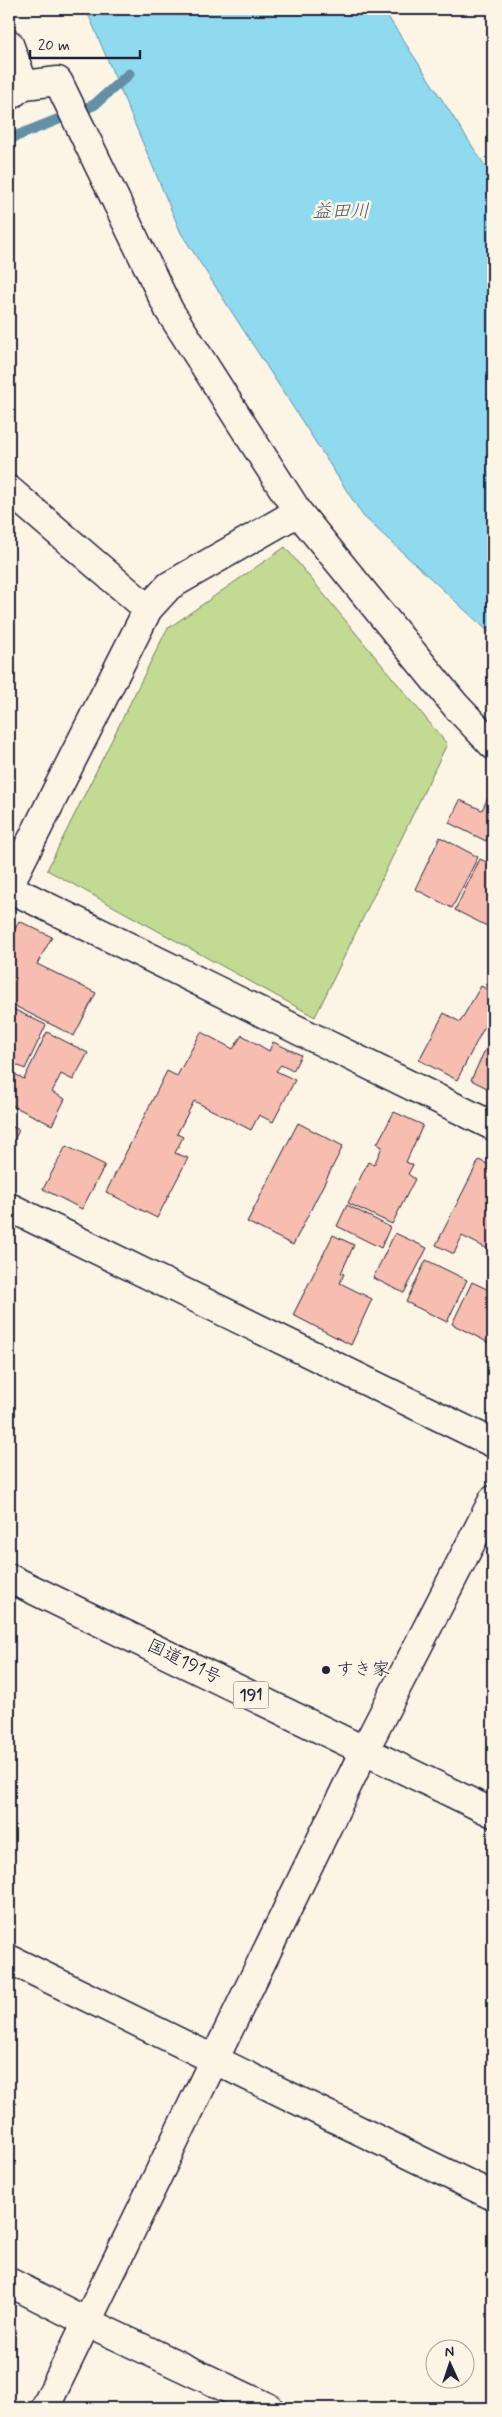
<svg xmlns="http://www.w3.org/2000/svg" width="502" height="2417" viewBox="0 0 502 2417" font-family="Mynerve,'Klee One',sans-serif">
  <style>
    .green { fill: #c2da91; stroke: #727e66 }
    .water { fill: #8fdaef; stroke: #6390a7 }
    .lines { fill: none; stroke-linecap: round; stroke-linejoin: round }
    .stream { stroke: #6390a7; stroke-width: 11 }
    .building { fill: #f7bdb0; stroke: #22223b }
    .minor-casing { stroke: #22223b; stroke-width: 31 }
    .highway-casing { stroke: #22223b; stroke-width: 31 }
    .minor { stroke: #fcf5e5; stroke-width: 28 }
    .highway { stroke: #fcf5e5; stroke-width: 28 }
    .poi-dot { fill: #22223b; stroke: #fcf5e5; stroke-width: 2 }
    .labels { text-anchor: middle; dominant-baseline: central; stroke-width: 5; stroke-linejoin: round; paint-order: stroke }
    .shield { fill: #fcf5e5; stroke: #63616e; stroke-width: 1 }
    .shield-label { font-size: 16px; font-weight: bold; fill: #22223b }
    .street-label { font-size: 18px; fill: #22223b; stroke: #fcf5e5 }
    .poi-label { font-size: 18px; fill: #22223b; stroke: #fcf5e5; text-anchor: start }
    .water-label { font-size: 19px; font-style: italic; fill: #435971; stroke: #fcf5e5 }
  </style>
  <rect width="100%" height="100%" fill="#fcf5e5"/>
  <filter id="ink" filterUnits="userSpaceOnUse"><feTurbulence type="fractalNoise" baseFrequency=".02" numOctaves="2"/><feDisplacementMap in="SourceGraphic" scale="10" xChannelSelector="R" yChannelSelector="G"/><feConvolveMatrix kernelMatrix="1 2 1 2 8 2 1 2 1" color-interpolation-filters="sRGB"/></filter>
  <g filter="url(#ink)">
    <!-- green -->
    <path class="green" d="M285,547L447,744L315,1017L47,870L167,629Z"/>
    <!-- water -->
    <path class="water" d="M86,9H383L493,178V636L363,516L181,233Z"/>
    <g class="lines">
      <!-- stream -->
      <path class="stream" d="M9,139L94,105L129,74"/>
    </g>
    <!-- building -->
    <path class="building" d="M490,794L493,795V828L486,841L449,823L460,800L482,810Z
      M440,837L478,857L452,908L415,889Z
      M493,846V861L487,858Z
      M480,859L493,865V929L455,910Z
      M19,921L52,937L37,964L96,993L74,1036L9,1003V941Z
      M481,986L493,993V1010L457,1080L419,1060L444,1013L460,1022Z
      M9,1007L46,1025L25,1069L9,1061Z
      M47,1032L88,1053L73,1080L61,1074L52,1092L65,1099L52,1125L9,1104V1071L24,1079Z
      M201,1032L233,1049L242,1035L269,1051L273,1042L301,1055L293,1071L281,1065L276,1071L295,1080L273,1122L259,1115L251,1130L194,1101L177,1134L183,1137L175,1153L188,1158L157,1218L106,1192L167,1071L177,1076Z
      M493,1033V1091L471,1080Z
      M394,1112L423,1125L406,1162L413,1165L408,1174L415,1179L392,1224L348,1203L368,1162L374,1165L382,1147L377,1144Z
      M298,1123L343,1146L293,1245L247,1222Z
      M9,1125L19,1130L9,1151Z
      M66,1146L105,1165L82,1209L43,1189Z
      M479,1160L493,1167V1239L488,1249L462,1236L454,1254L436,1245Z
      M347,1205L390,1227L381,1248L337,1226Z
      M395,1233L427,1248L404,1293L373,1278Z
      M333,1235L354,1245L341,1273L344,1274L340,1283L372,1299L351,1345L293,1315Z
      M426,1260L467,1280L447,1322L406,1302Z
      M472,1282L493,1292V1345L452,1324Z"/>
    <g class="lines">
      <defs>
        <path id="minor" d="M9,44L24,85
          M9,96L24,85L58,81L169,310L298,512L456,706L493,745
          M9,490L148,609
          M9,885L148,609L169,586L298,512
          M9,888L493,1126
          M9,1207L493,1443
          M9,1959L493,2196
          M9,2282L87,2322L269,2408
          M45,2408L365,1749L493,1500"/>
        <path id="highway" d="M9,1578L493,1813"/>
      </defs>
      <!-- minor casing -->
      <use href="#minor" class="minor-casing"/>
      <!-- highway casing -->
      <use href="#highway" class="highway-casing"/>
      <!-- minor -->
      <use href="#minor" class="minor"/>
      <!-- highway -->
      <use href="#highway" class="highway"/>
    </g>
  </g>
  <!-- markers -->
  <circle class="poi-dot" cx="326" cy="1670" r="5"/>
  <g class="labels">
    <!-- shield labels -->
    <rect class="shield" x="233.5" y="1681.5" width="35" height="27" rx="4"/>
    <g class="shield-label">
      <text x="251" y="1695">191</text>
    </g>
    <!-- street labels -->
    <g class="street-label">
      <text transform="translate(184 1662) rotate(26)">国道191号</text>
    </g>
    <!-- poi labels -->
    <g class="poi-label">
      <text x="336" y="1670">すき家</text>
    </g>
    <!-- water labels -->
    <g class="water-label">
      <text x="341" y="211">益田川</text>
    </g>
  </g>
  <!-- margin -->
  <rect width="502" height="2417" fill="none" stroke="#fcf5e5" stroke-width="30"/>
  <rect x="15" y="15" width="472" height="2387" fill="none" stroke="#22223b" stroke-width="2" filter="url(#ink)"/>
  <!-- north arrow -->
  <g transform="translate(450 2364) rotate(357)"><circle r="24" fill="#fcf5e5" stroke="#a5a1a1"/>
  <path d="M0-4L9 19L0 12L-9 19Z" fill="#22223b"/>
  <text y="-8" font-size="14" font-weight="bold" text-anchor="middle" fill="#22223b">N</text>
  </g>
  <!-- scale -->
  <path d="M30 50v8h110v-8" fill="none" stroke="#22223b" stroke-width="2.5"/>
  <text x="38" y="50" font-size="15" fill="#22223b" stroke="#fcf5e5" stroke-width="4" paint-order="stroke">20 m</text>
</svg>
